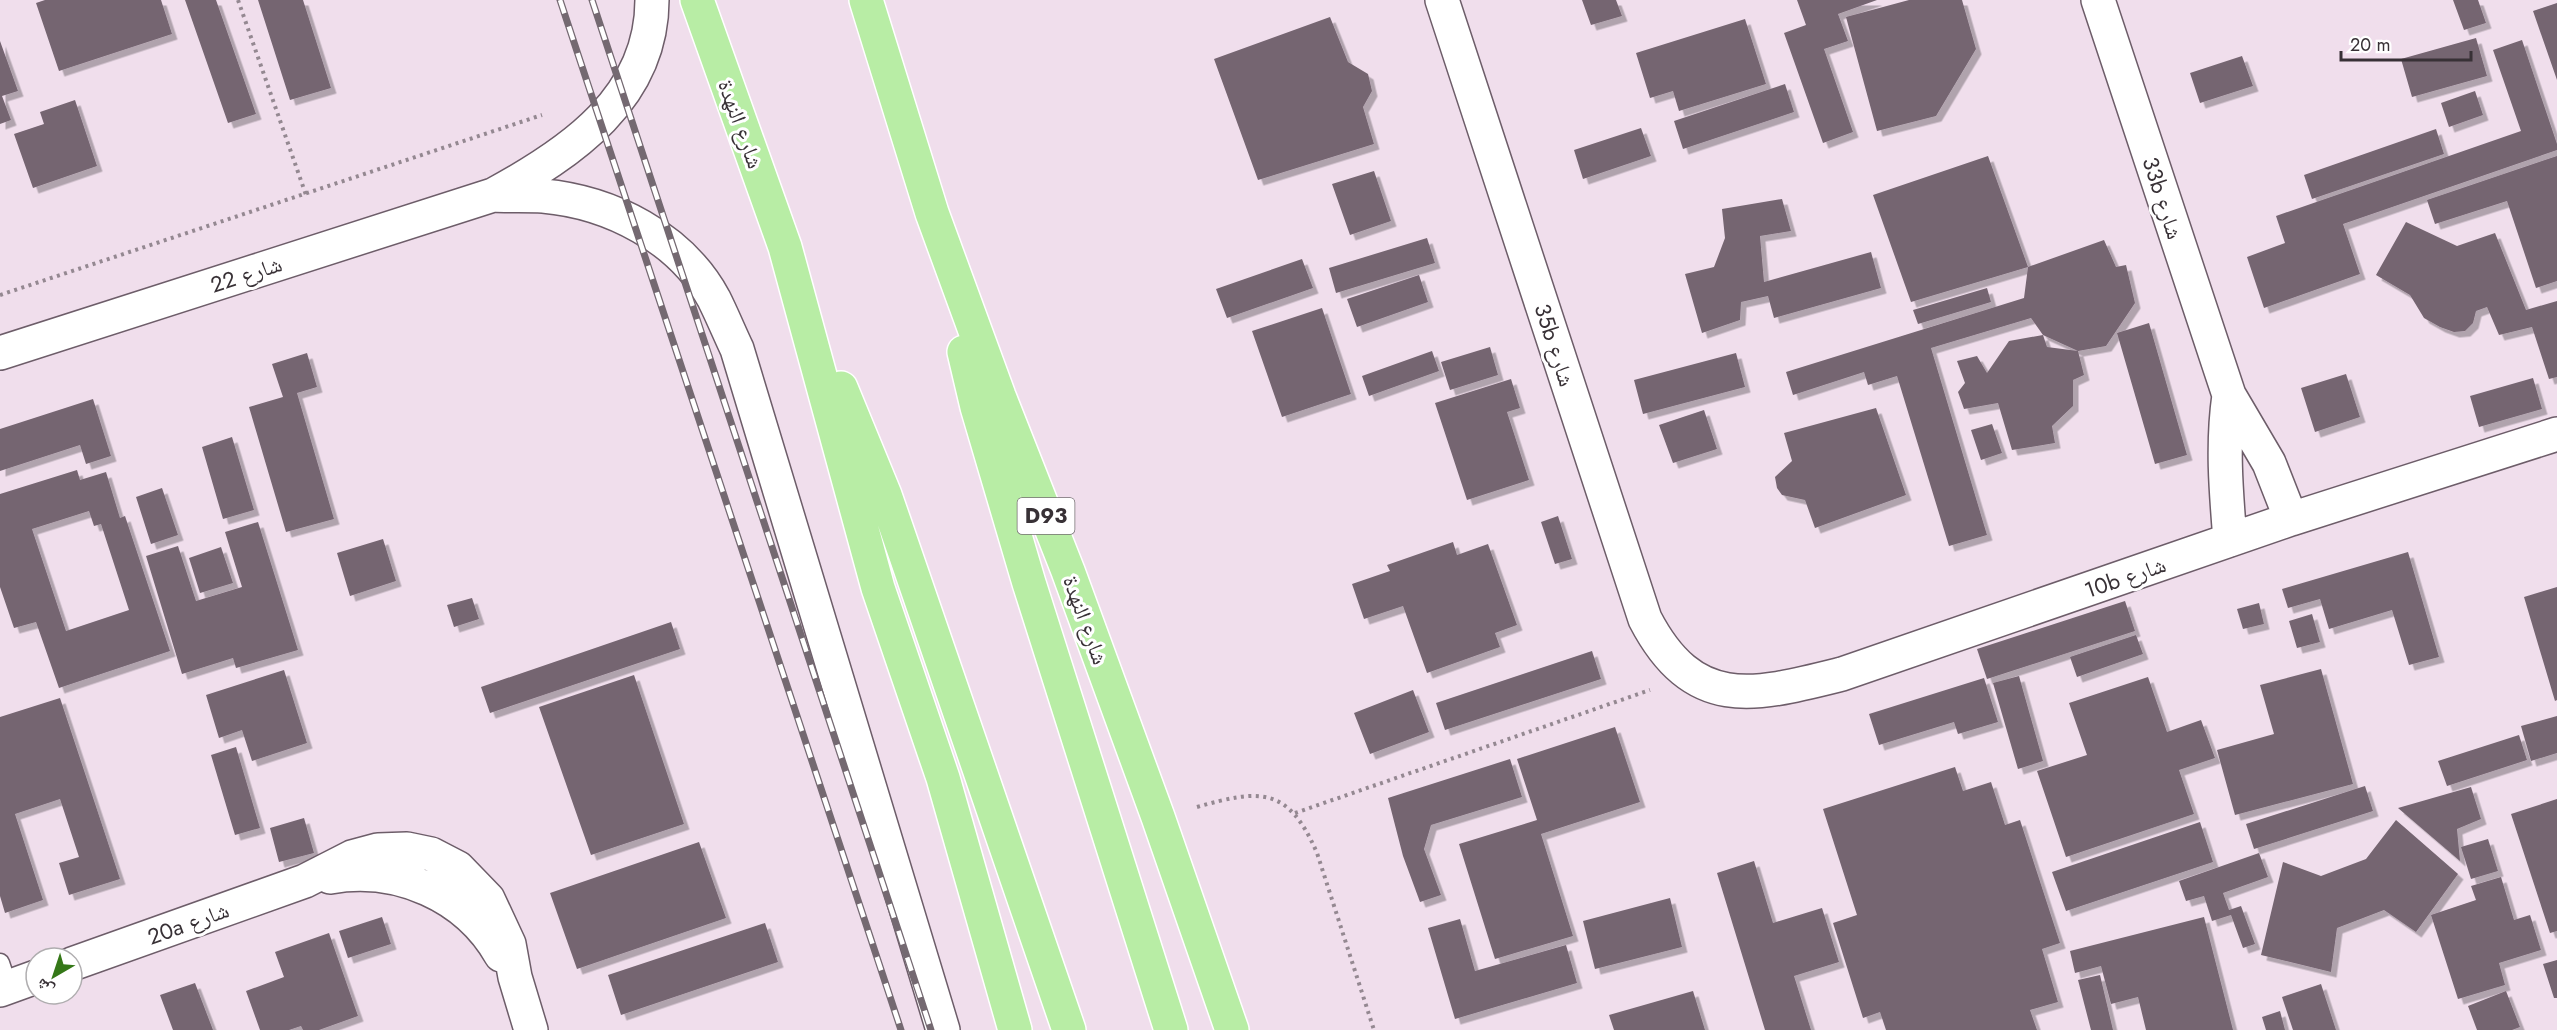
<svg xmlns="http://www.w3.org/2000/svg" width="2557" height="1030" viewBox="0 0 2557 1030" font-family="Jost,'Noto Naskh Arabic',sans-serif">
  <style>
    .building { fill: #756571; fill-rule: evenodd; filter: url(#shadow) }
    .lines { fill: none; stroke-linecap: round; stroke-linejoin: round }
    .service-casing { stroke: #6d5d69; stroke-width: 21 }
    .minor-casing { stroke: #6d5d69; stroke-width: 36 }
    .primary-casing { stroke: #fff; stroke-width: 36 }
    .path { stroke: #948891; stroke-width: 4; stroke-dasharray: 3 4.5; stroke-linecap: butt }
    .service { stroke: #fff; stroke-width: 18 }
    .minor { stroke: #fff; stroke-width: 33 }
    .primary { stroke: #b8eda5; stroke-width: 33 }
    .rail-casing { stroke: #746971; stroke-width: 7 }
    .rail { stroke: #fff; stroke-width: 4.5; stroke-dasharray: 14; stroke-linecap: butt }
    .labels { text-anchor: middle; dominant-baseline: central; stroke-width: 6; stroke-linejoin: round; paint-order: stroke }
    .shield { fill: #fff; stroke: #746f72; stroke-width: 1.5 }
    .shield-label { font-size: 21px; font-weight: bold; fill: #383136 }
    .street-label { font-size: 22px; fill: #383136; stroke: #fff }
  </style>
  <defs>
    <filter id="shadow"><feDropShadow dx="5.5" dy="5.5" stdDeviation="0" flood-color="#0004"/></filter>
  </defs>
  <rect width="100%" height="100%" fill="#f0deec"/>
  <!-- building -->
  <path class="building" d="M45,0H161L172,34L59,71L36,3Z
    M185,0H216L256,114L228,123Z
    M258,0H303L331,88L290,100Z
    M1582,0H1616L1622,16L1591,25Z
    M1797,0H1877L1838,14L1848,41L1824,49L1853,132L1823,143L1784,33L1806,25Z
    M1909,0H1962L1976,49L1936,116L1877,131L1846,17Z
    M2453,0H2478L2486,23L2464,30Z
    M2557,3V80L2533,11Z
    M1330,17L1348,62L1368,74L1372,91L1363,107L1374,144L1258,180L1214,59Z
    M1745,19L1766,84L1679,111L1673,91L1650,98L1636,53Z
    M2476,38L2487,76L2412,97L2401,59Z
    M2522,40L2557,144V150L2343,224L2360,274L2264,308L2247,257L2285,243L2276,216L2521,131L2493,50Z
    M0,41L18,91L2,96L11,120L0,124Z
    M2242,56L2253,86L2200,103L2190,73Z
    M1785,84L1794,112L1683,149L1674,121Z
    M2475,91L2483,115L2449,127L2441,103Z
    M75,100L97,166L33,188L14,134L44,124L40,112Z
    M1641,128L1651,156L1583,179L1574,150Z
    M2436,129L2444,154L2312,199L2304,175Z
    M1988,156L2028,267L1911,302L1873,195Z
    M2557,156V281L2536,288L2507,201L2435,224L2427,200Z
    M1374,171L1391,221L1350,235L1332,184Z
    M1782,199L1791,231L1760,236L1764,282L1871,252L1881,288L1774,318L1768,296L1741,302L1740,320L1702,333L1685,274L1714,267L1725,238L1722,209Z
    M2406,222L2457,246L2495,233L2526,310L2557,301V377L2549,379L2532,327L2499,335L2487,307L2476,311L2473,323L2465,331L2454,332L2440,327L2424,318L2410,295L2376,275Z
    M1427,238L1435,263L1336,293L1329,268Z
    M2104,240L2116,267L2126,265L2135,303L2106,346L2078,351L2043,335L2031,318L1931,348L1987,535L1949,546L1897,376L1868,385L1864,372L1793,395L1786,372L2024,298L2028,267Z
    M1302,259L1313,288L1227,318L1216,289Z
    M1419,275L1428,302L1357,327L1347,299Z
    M1987,288L1991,302L1918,324L1913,310Z
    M1322,308L1351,394L1282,417L1252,331Z
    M2149,323L2187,455L2155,464L2117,333Z
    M2043,335L2047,347L2078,351L2084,375L2073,380V406L2052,426L2055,443L2012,450L1998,403L1964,409L1958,392L1965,383L1957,361L1977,356L1987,373L2009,341Z
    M1490,347L1498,375L1450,390L1441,362Z
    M1432,351L1439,371L1369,396L1362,376Z
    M307,353L317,387L297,393L334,519L286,532L249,407L283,397L272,364Z
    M1736,353L1745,387L1643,414L1634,380Z
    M2346,374L2360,417L2315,432L2301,388Z
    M2533,378L2542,409L2479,427L2470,396Z
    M1511,379L1520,408L1507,412L1529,480L1467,500L1435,403Z
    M93,399L111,456L86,464L80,445L0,471V429Z
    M1876,408L1906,495L1815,528L1805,500L1782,495L1777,488L1775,477L1792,461L1784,433Z
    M1704,410L1717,449L1673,463L1659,425Z
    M1992,424L2002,453L1981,460L1971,430Z
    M232,437L254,510L223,519L202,447Z
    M77,470L80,480L106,472L120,518L125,516L170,651L59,688L36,622L14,628L0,587V494ZM89,511L94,526L101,524L129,610L66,631L32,529Z
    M162,488L178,535L151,544L136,497Z
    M1558,516L1572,559L1555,564L1541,522Z
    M258,522L298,650L236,668L233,658L182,674L146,556L178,546L196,601L242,587L225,532Z
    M383,539L396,581L350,596L337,553Z
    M1453,542L1457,555L1488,544L1517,625L1495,633L1500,647L1427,673L1403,606L1364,619L1352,584L1390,571L1387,565Z
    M221,547L233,583L200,593L189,558Z
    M2408,552L2439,657L2409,665L2392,610L2329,629L2320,599L2288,608L2282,589Z
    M2557,587V700L2555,701L2524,597Z
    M472,598L479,619L454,627L447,605Z
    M2125,601L2135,631L1987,679L1977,649Z
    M2259,603L2264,624L2243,629L2237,609Z
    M2312,614L2320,642L2297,648L2289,621Z
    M671,622L680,649L490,713L481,687Z
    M2136,635L2143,654L2077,677L2070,657Z
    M1592,651L1601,679L1445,730L1436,703Z
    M2321,669L2353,784L2235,815L2217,750L2274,734L2260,685Z
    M284,670L307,743L252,761L242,730L219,738L206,695Z
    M634,675L684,824L591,855L539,707Z
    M2019,676L2043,761L2018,769L1993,683Z
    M2148,677L2167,732L2201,720L2215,758L2179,770L2194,814L2066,857L2037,771L2087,755L2069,703Z
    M1984,678L1998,722L1958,734L1954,722L1879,745L1869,714Z
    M1413,690L1429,732L1370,754L1354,713Z
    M60,698L120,879L69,895L59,863L79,857L60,799L15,814L43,900L5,913L0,896V717Z
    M2557,716V753L2531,761L2521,726Z
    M1615,727L1640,802L1541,834L1573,936L1495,959L1459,844L1537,820L1517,759Z
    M2519,735L2527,760L2447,786L2438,761Z
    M236,747L260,828L235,835L211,755Z
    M1510,759L1522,797L1431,825L1424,849L1441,895L1420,902L1403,856L1388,798Z
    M1955,767L1963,791L1991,782L2005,825L2020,820L2060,943L2042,949L2058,1002L2030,1010L2037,1030H1886L1880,1012L1863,1018L1833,923L1857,915L1823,809Z
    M2365,786L2373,811L2254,849L2246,824Z
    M2471,787L2481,819L2457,829L2460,861L2398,808Z
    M2557,799V931L2550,933L2511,814Z
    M304,818L314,853L279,862L270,828Z
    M2396,820L2458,874L2416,932L2384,910L2337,928L2331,972L2261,955L2283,862L2321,876L2366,859Z
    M2200,822L2213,862L2066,911L2052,872Z
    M2488,839L2498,871L2471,879L2461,847Z
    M699,842L726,918L577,969L550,893Z
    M2259,853L2268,877L2223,893L2229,910L2241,906L2255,944L2243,948L2231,915L2212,921L2204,896L2186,901L2179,881Z
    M1754,861L1773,923L1822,908L1839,962L1794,976L1811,1030H1765L1717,873Z
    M2501,877L2514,920L2530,915L2541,950L2499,963L2505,985L2458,999L2431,915L2476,900L2471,886Z
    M1670,898L1682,947L1595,969L1583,921Z
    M382,917L391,944L348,958L339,931Z
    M2204,917L2233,1030H2146L2138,997L2111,1004L2101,966L2075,973L2070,951Z
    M1460,919L1475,971L1566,945L1577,983L1455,1019L1428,928Z
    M765,923L778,962L621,1015L608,975Z
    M329,933L358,1016L319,1030H303L301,1026L289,1030H260L246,991L284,977L275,952Z
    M2557,960V998H2554L2543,964Z
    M2100,975L2113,1030H2091L2078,980Z
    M195,983L213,1030H173L160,995Z
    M2321,984L2336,1030H2293L2282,997Z
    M1693,991L1705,1030H1614L1609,1015Z
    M2506,991L2520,1027L2512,1030H2477L2468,1006Z
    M2280,1011L2285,1030H2266L2262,1017Z"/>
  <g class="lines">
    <defs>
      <path id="service" d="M0,963L8,987"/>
      <path id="minor" d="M1442,0L1645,619C1694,713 1754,696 1842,674L2291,519L2557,434
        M2098,0L2229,395L2269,463L2291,519
        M493,195C510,196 527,195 543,196C611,202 681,238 714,299C722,315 729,332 737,349L943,1030
        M0,353L493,195C571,153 652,98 652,0
        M2229,395C2222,444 2226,491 2230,540
        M330,877C397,865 467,895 501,955
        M72,964L305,881L352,857L378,850L407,849L431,854L458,868L488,899L509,944L515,977L531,1030
        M0,990L36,977"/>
      <path id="primary" d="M697,0L785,247L878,588L943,778L1015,1030
        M866,0L932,213L999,396L1068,571L1158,817L1232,1030
        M964,352L977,407L1029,583L1171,1030
        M841,388L885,495L1069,1030"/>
    </defs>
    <!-- service casing -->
    <use href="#service" class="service-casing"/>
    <!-- minor casing -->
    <use href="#minor" class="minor-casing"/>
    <!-- primary casing -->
    <use href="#primary" class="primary-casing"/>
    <!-- path -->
    <path class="path" d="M238,0L306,195
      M0,295L542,115
      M1197,807C1260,789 1288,786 1317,853L1374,1030
      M1295,813L1650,690"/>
    <!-- service -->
    <use href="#service" class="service"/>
    <!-- minor -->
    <use href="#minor" class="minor"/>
    <!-- primary -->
    <use href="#primary" class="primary"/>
    <defs>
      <path id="rail" d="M560,0L901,1030
        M592,0L931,1030"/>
    </defs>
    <!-- rail casing -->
    <use href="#rail" class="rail-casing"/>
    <!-- rail -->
    <use href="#rail" class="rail"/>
  </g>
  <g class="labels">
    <!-- shield labels -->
    <rect class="shield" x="1017.5" y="498" width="57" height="36" rx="4.5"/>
    <g class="shield-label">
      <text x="1046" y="516">D93</text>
    </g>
    <!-- street labels -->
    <g class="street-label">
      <text transform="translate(741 124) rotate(70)">شارع النهدة</text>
      <text transform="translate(2163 198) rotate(72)">33b شارع</text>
      <text transform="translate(246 274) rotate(-18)">شارع 22</text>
      <text transform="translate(1555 345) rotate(72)">35b شارع</text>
      <text transform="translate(2125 577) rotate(-19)">10b شارع</text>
      <text transform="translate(1086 620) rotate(70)">شارع النهدة</text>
      <text transform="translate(188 923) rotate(-20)">20a شارع</text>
    </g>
  </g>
  <!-- north arrow -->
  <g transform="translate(54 976) rotate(219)"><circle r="28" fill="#ffffff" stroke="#afadaf" stroke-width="1.5"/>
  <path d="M0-4.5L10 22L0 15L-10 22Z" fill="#357818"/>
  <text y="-9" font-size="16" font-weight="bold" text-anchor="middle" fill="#383136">ش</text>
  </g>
  <!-- scale -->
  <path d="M2341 51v9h130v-9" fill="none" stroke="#383136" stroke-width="3"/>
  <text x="2350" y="51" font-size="18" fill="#383136" stroke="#ffffff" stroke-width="4.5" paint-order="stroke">20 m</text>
</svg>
